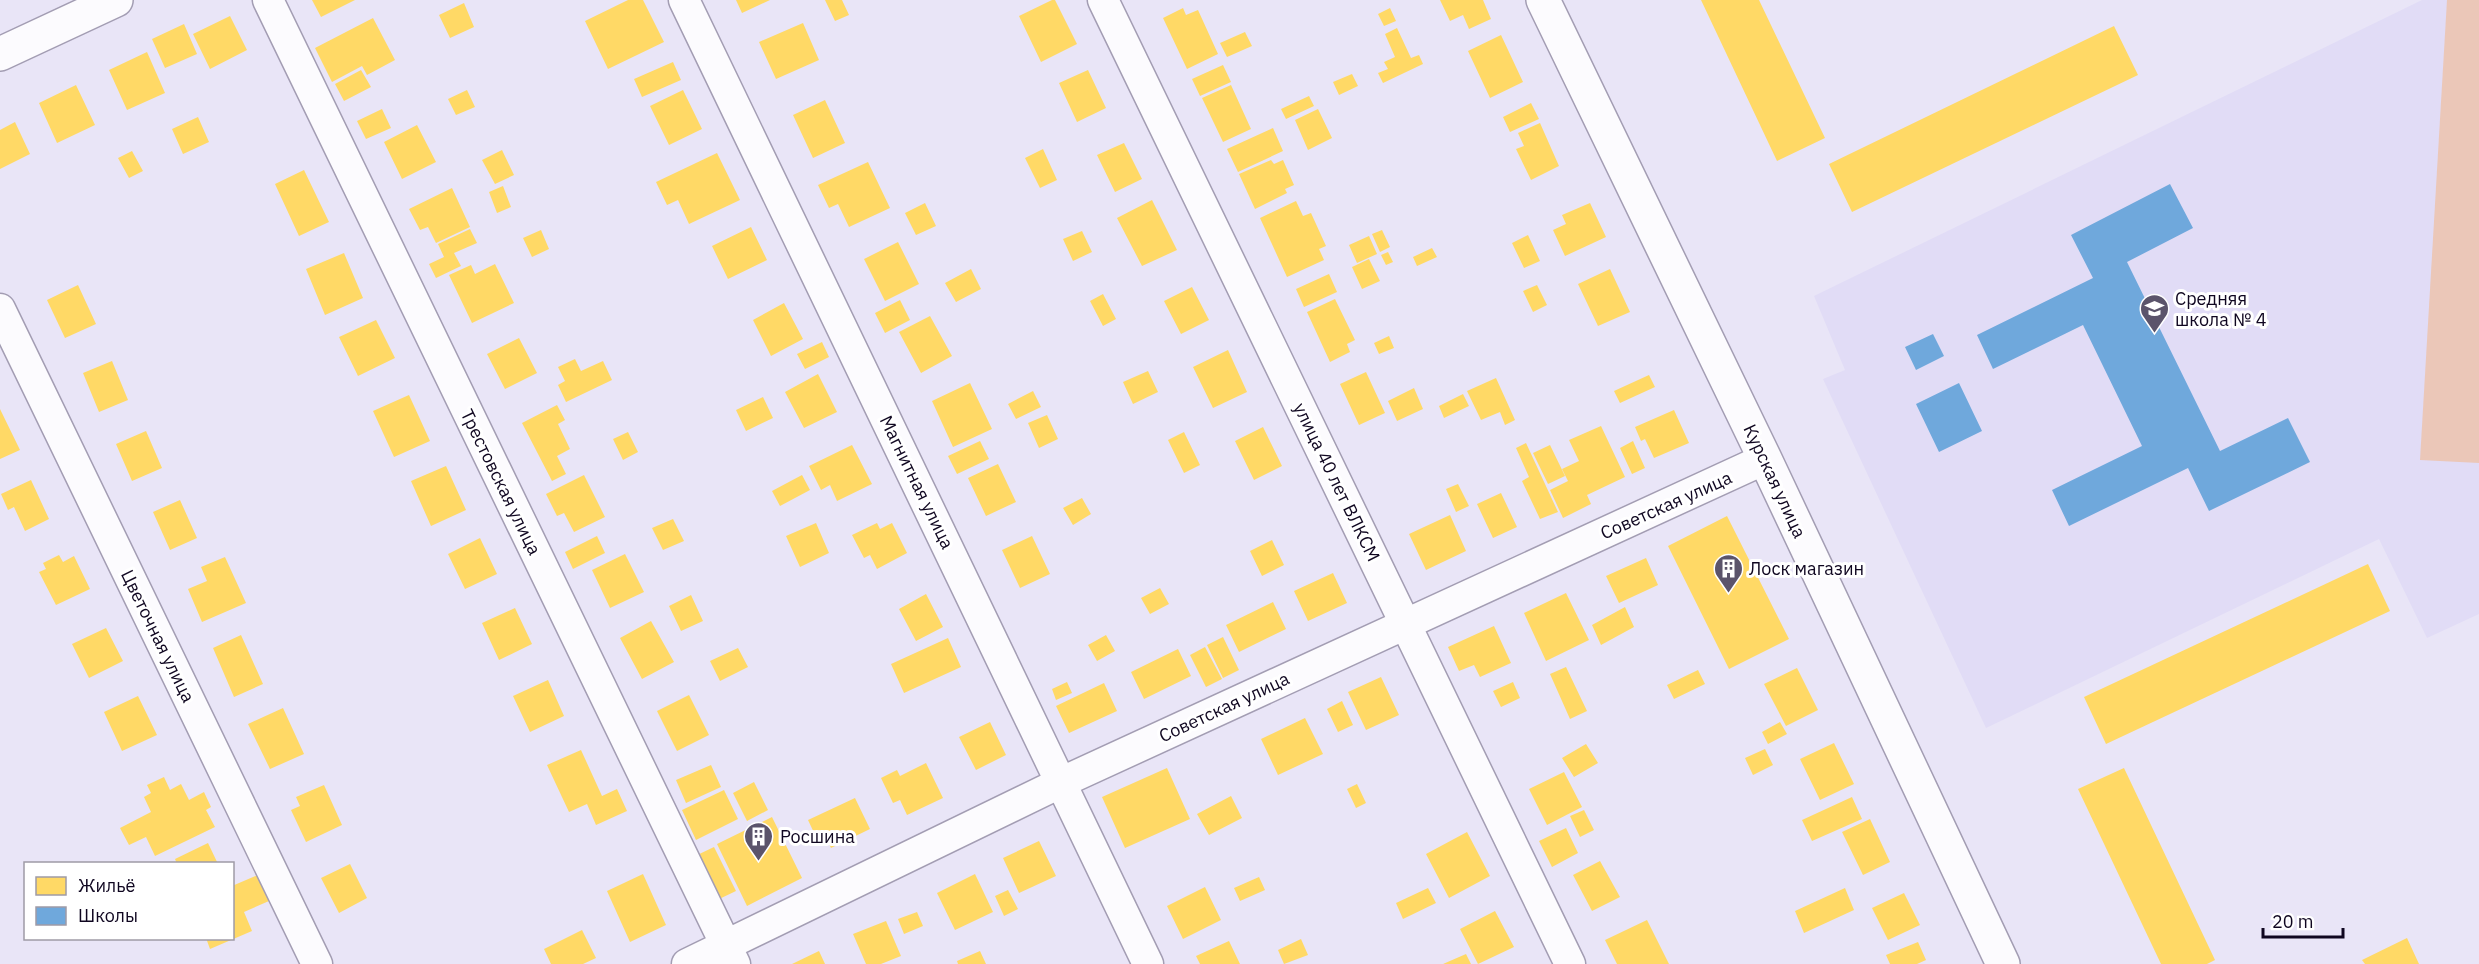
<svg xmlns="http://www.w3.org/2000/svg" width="2479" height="964" viewBox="0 0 2479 964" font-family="'IBM Plex Sans',sans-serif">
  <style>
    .built { fill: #e1dcf6 }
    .green { fill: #ebc7b8 }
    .homes { fill: #ffd966 }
    .schools { fill: #6fa8dc }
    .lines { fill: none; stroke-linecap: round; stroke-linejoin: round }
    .street-casing { stroke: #a39db3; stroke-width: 33 }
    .secondary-casing { stroke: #a39db3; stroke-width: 36 }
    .street { stroke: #fcfbfe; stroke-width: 30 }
    .secondary { stroke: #fcfbfe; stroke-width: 33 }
    .labels { text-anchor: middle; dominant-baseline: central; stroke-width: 6; stroke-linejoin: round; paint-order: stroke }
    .poi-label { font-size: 18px; fill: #0f0620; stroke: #fff; text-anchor: start }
    .street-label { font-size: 18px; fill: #0f0620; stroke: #fff }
  </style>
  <rect width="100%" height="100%" fill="#e9e5f7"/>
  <!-- built -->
  <path class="built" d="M2422,0H2479V614L2427,638L2379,539L1986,728L1823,379L1845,370L1814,296Z"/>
  <!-- green -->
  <path class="green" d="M2447,0H2479V463L2420,460Z"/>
  <!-- homes -->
  <path class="homes" d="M312,0H355L321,17Z
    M628,0H643L664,42L608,69L585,21Z
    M736,0H770L742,13Z
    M825,0H842L849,15L835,21Z
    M1052,0H1055L1077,44L1041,62L1019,16Z
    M1440,0H1483L1491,19L1469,29L1463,15L1450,21Z
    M1701,0H1759L1825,138L1777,161Z
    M464,3L474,27L450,38L439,15Z
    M1183,8L1186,15L1198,10L1218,54L1187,69L1163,18Z
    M1390,8L1396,21L1384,26L1378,14Z
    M230,16L247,50L210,69L193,34Z
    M373,18L395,60L367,75L362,66L332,82L315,48Z
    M803,23L819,60L776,79L759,42Z
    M184,24L197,54L165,68L152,39Z
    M2114,26L2138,75L1852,212L1829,164Z
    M1397,28L1411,58L1419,55L1423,64L1383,83L1378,73L1388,69L1384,62L1395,57L1385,34Z
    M1245,32L1252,46L1227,57L1220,43Z
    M1501,35L1523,82L1490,98L1468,51Z
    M147,52L165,93L127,110L109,70Z
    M673,62L681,80L642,97L634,79Z
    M1223,65L1231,82L1200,96L1192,79Z
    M361,70L371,87L344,101L335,84Z
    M1088,70L1106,108L1077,122L1059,83Z
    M1352,74L1358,86L1339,95L1333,82Z
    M76,85L95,125L57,143L39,103Z
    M1231,85L1251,129L1223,142L1202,98Z
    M467,90L475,107L456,115L448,99Z
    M683,90L702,129L669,145L650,106Z
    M1309,96L1314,106L1286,119L1281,109Z
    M825,100L845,143L813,158L793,115Z
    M1531,103L1539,119L1510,132L1503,117Z
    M382,109L391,128L366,139L357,121Z
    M1318,109L1332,138L1308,150L1295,120Z
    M198,117L209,142L183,154L172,129Z
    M15,122L30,154L0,169V130Z
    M1540,123L1559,166L1531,180L1516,149L1524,146L1518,133Z
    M417,125L436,162L402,179L384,142Z
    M1273,128L1283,151L1238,172L1227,149Z
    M1124,143L1142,179L1115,192L1097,155Z
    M1043,149L1057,180L1040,188L1025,158Z
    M502,150L514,175L495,184L482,160Z
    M132,151L143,171L129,178L118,158Z
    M717,153L740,200L689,224L678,200L667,205L656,182Z
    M1271,160L1274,164L1283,160L1294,185L1285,189L1287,193L1255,209L1239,174Z
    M868,162L890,208L849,227L838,204L829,208L818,185Z
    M304,170L329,222L299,236L275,184Z
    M503,186L511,207L497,213L489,192Z
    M452,188L470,227L436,243L428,227L420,230L409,209Z
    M1152,200L1177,250L1142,266L1117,218Z
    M1296,201L1303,216L1311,213L1326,246L1319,249L1324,260L1287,277L1260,218Z
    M925,203L936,226L916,235L905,213Z
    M1590,203L1606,237L1565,256L1553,230L1566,224L1562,215Z
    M751,227L767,260L728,279L712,246Z
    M470,229L477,243L454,253L461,266L436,278L429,264L444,257L438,244Z
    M541,230L549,249L532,257L523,238Z
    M1382,230L1390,247L1380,252L1372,234Z
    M1082,231L1092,252L1073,261L1063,239Z
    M1528,235L1540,261L1524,268L1512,243Z
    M1369,236L1377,254L1357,263L1349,245Z
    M898,242L919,284L885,301L864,259Z
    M1432,248L1437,257L1417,266L1413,257Z
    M1388,252L1393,262L1386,265L1381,255Z
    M344,253L363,298L325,315L306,269Z
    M1369,259L1380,281L1362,289L1352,267Z
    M495,264L514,303L472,323L449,275L471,265L475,274Z
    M971,269L981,289L956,302L945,283Z
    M1610,269L1630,312L1598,326L1578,284Z
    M1329,274L1337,292L1304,307L1296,289Z
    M78,285L96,324L65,338L47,300Z
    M1537,285L1547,305L1533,312L1523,291Z
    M1192,287L1209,320L1181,334L1164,301Z
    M1103,294L1116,319L1103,326L1090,301Z
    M1335,299L1355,340L1347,344L1350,352L1330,362L1307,312Z
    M900,300L910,320L885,333L875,313Z
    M784,303L803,339L771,356L753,320Z
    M930,316L952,356L921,373L899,332Z
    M376,320L395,358L358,376L339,337Z
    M1389,336L1394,348L1379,354L1374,343Z
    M519,338L537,373L505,389L487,354Z
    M822,342L829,357L805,369L797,354Z
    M1228,350L1247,392L1213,408L1193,367Z
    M575,359L581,371L603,361L612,380L566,402L558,385L565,381L558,367Z
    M112,361L128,400L99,412L83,373Z
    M1148,371L1158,392L1133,404L1123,382Z
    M1366,372L1385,413L1359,425L1340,384Z
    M818,374L837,412L804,428L785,392Z
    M1649,375L1655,387L1620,403L1614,391Z
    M1496,378L1515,420L1505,425L1500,412L1481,420L1467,391Z
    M970,383L992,429L953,447L932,401Z
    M1414,388L1423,409L1397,421L1388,401Z
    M1033,391L1041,407L1016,419L1008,404Z
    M1463,394L1469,406L1444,418L1439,406Z
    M409,395L430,441L394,457L373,411Z
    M763,397L773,418L746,431L736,410Z
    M557,405L565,420L558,424L570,449L557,456L566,474L552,481L522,423Z
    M0,409L20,450L0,459Z
    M1674,410L1689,443L1654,458L1645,439L1641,441L1635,427Z
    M1047,415L1058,439L1039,448L1028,423Z
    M1601,426L1625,477L1587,495L1591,504L1563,518L1550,490L1568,481L1562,469L1579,461L1569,440Z
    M1263,427L1282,466L1254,480L1235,441Z
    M146,431L162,468L132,481L116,444Z
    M628,432L638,452L623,460L613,439Z
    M1184,432L1200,465L1184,473L1168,440Z
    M980,441L989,459L957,474L948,456Z
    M1633,441L1645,468L1632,474L1620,448Z
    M1526,443L1558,512L1540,519L1522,481L1529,477L1516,448Z
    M852,445L872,484L837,501L830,485L821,490L809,466Z
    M1550,445L1565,476L1548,484L1533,453Z
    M998,464L1016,502L986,516L968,478Z
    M446,466L466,510L431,526L411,481Z
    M584,475L605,517L574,532L564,513L557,516L546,494Z
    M802,475L810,490L780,506L772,491Z
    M31,480L49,519L25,531L14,507L8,510L1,494Z
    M1458,484L1469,506L1456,512L1446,489Z
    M1501,493L1517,527L1493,538L1477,504Z
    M1082,498L1091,514L1073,525L1063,508Z
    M180,500L197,538L170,550L153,512Z
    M1450,515L1466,551L1426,570L1409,534Z
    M1727,516L1789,639L1729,669L1668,546Z
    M673,519L684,541L663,550L652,528Z
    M816,523L829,553L800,567L786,536Z
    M877,523L880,529L892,523L907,553L877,569L870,555L864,558L852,535Z
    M597,536L605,553L573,569L565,552Z
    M1032,536L1050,574L1020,588L1002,550Z
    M480,538L497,574L465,589L448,554Z
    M1272,540L1284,565L1262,576L1250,551Z
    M625,554L644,592L610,608L592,570Z
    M59,555L63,562L74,556L90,589L56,605L39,572L46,569L43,563Z
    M225,557L246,603L202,622L188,589L207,581L201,567Z
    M1646,558L1658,585L1619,603L1606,576Z
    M2368,564L2390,611L2106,744L2084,697Z
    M1333,573L1347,603L1308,621L1294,591Z
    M1160,588L1169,604L1150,614L1141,598Z
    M1566,593L1589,640L1546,661L1524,613Z
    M926,594L943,627L916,641L899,609Z
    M691,595L703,621L681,631L669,606Z
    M1273,602L1286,629L1239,652L1226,625Z
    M1625,607L1634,627L1601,645L1592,625Z
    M515,608L532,644L499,660L482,623Z
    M651,621L674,662L642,679L620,638Z
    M1494,626L1511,663L1480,677L1474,665L1459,671L1448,647Z
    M106,628L123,661L89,678L72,644Z
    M241,635L263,684L234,697L213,648Z
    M1106,635L1115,651L1097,661L1088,645Z
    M1223,637L1239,670L1223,678L1207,645Z
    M948,638L961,667L904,693L891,664Z
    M1205,647L1222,679L1206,687L1190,655Z
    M738,648L748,667L720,681L710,661Z
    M1178,649L1191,676L1144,699L1131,672Z
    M1566,667L1587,711L1570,719L1550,674Z
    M1797,668L1818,710L1786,726L1764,684Z
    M1698,670L1705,684L1674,699L1667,685Z
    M1381,677L1399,715L1366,730L1348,692Z
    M548,680L564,716L530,732L513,696Z
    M1067,682L1072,693L1056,700L1052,689Z
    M1513,682L1520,698L1501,707L1493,691Z
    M1104,683L1117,711L1069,733L1056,706Z
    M689,695L709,735L677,751L657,711Z
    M138,696L157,735L122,751L104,712Z
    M1342,701L1353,725L1338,732L1327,709Z
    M283,708L304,754L270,769L248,724Z
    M1305,718L1323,754L1278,775L1261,739Z
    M990,722L1006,755L976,770L959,737Z
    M1780,722L1787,734L1768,744L1762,732Z
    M1834,743L1854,784L1820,800L1800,759Z
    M1586,744L1598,763L1574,777L1562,758Z
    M1765,749L1773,765L1753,775L1745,758Z
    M581,750L602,796L617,789L627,811L596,825L587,804L569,812L547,765Z
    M926,763L943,798L907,815L900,800L893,803L881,778L897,770L900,776Z
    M711,765L721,787L686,803L676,780Z
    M1167,768L1190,819L1125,848L1102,797Z
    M2124,768L2215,960L2207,964H2161L2078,789Z
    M1564,772L1582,807L1547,825L1529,789Z
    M164,777L170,790L181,784L189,800L204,792L211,807L206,810L215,827L155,856L146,837L129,845L120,828L151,812L144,797L151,793L147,785Z
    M754,782L768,810L747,821L733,793Z
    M1357,784L1366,803L1356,808L1347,789Z
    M324,785L342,825L306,842L291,810L300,806L296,797Z
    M724,790L738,819L696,840L682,810Z
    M1231,796L1242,818L1209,835L1197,814Z
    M1852,797L1862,819L1812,841L1802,820Z
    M855,798L870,829L831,848L824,833L816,837L808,820Z
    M1584,810L1594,830L1580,837L1570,816Z
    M772,817L802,878L747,906L717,844Z
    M1870,819L1890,862L1863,875L1842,832Z
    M1566,828L1578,853L1552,867L1539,841Z
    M1467,832L1490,876L1449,898L1426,854Z
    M1039,841L1056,876L1019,893L1003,858Z
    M208,843L218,864H177L175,859Z
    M714,847L736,891L715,901L693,857Z
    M1600,861L1620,897L1592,911L1573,875Z
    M350,864L367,898L339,913L321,878Z
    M643,874L666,925L630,942L607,891Z
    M975,874L993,912L955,930L937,893Z
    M258,875L269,901L244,912L252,931L210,949L206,938H232V886Z
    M1259,877L1265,890L1240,901L1234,888Z
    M1205,887L1221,920L1183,939L1167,906Z
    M1428,888L1436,903L1403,919L1396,903Z
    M1845,888L1854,910L1804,933L1795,911Z
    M1008,890L1018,909L1004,916L995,896Z
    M1904,893L1920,925L1888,940L1872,908Z
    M1495,911L1514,947L1478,964L1460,929Z
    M917,912L923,926L904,934L898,919Z
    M1647,920L1669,964H1617L1605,940Z
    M886,921L901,956L881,964H866L853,934Z
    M582,930L596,958L583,964H551L544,949Z
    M2407,938L2419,964H2365L2362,960Z
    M1301,939L1308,955L1284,964L1278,950Z
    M1229,941L1240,964H1200L1196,956Z
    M1918,942L1926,960L1917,964H1890L1886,955Z
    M819,951L825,964H792Z
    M980,951L986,964H958L957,961Z
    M1466,954L1471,964H1443Z"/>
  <!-- schools -->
  <path class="schools" d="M2170,184L2193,228L2127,262L2220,451L2288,418L2310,462L2209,511L2188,468L2069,526L2052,490L2142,446L2083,325L1993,369L1977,335L2093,278L2071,235Z
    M1933,334L1944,356L1916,370L1905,347Z
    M1959,383L1982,431L1939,452L1916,404Z"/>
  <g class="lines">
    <defs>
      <path id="street" d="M268,0L735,964
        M684,0L1148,964
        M1103,0L1570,964
        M0,309L317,964
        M687,964L1062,782L1765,459"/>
      <path id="secondary" d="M1543,0L1765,459L2003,964
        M0,54L116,0"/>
    </defs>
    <!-- street casing -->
    <use href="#street" class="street-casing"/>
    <!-- secondary casing -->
    <use href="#secondary" class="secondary-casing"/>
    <!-- street -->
    <use href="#street" class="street"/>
    <!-- secondary -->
    <use href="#secondary" class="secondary"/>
  </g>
  <!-- icons -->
  <defs>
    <symbol id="school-pin" viewBox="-11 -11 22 30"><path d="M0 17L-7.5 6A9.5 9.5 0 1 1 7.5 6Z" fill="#5b546b" stroke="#fff"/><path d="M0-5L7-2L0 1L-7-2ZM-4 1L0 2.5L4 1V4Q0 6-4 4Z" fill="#fff"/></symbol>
    <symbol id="building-pin" viewBox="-11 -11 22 30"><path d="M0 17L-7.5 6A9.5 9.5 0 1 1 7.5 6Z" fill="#5b546b" stroke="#fff"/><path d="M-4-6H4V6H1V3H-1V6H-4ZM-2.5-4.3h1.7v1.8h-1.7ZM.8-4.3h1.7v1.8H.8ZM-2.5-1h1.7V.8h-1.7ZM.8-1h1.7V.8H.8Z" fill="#fff"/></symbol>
  </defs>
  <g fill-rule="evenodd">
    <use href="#school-pin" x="2138" y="292" width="33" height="45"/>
    <use href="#building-pin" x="1712" y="552" width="33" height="45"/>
    <use href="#building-pin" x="742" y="820" width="33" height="45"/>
  </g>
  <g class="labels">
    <!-- poi labels -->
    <g class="poi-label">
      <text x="2175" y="298">Средняя<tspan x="2175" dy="21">школа № 4</tspan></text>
      <text x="1749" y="568">Лоск магазин</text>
      <text x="780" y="836">Росшина</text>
    </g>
    <!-- street labels -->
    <g class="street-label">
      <text transform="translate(1775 481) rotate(65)">Курская улица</text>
      <text transform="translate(501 482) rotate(64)">Трестовская улица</text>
      <text transform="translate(917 482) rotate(64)">Магнитная улица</text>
      <text transform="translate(1337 482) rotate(64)">улица 40 лет ВЛКСМ</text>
      <text transform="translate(1666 505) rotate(-24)">Советская улица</text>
      <text transform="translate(158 636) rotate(64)">Цветочная улица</text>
      <text transform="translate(1224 707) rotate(-25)">Советская улица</text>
    </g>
  </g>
  <!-- legend -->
  <rect x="24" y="862" width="210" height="78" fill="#ffffff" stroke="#9f9ba6" stroke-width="1.5"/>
  <rect x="36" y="877" width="30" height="18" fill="#ffd966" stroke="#9f9ba6" stroke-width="1.5"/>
  <text x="78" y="892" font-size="18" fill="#0f0620">Жильё</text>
  <rect x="36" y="907" width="30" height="18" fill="#6fa8dc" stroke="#9f9ba6" stroke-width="1.5"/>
  <text x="78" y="922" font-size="18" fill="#0f0620">Школы</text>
  <!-- scale -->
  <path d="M2263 928v9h80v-9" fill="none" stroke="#0f0620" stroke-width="3"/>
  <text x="2272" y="928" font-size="18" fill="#0f0620" stroke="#ffffff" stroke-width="4.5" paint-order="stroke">20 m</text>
</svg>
